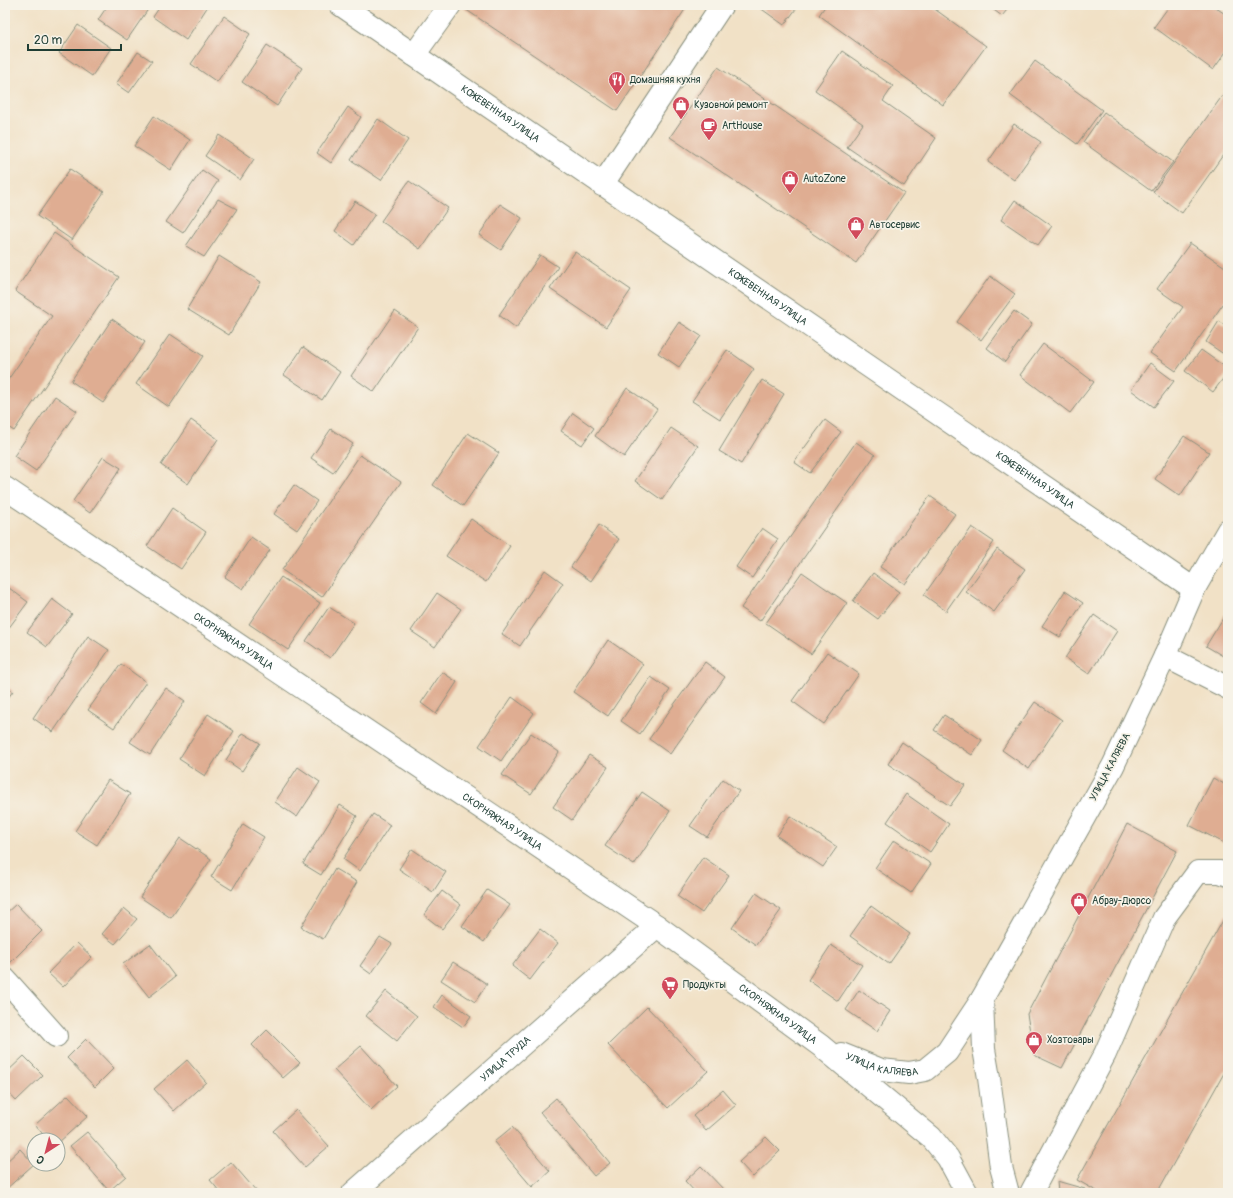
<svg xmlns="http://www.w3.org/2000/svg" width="1233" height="1198" viewBox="0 0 1233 1198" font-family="Pangolin,sans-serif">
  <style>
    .building { fill: #dfad92 }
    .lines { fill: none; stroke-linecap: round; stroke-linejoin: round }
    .minor-casing { stroke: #888f7d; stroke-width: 24 }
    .major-casing { stroke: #888f7d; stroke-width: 24 }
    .minor { stroke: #fff; stroke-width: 22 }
    .major { stroke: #fff; stroke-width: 22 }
    .labels { text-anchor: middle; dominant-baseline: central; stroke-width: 3.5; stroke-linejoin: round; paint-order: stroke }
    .poi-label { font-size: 10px; fill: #1f3d34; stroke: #f7f3e8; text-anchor: start }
    .street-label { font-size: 10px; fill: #1f3d34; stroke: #f7f3e8 }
  </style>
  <rect width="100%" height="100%" fill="#f7f3e8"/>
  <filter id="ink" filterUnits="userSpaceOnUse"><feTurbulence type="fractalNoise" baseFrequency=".025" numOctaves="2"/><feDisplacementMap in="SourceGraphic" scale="8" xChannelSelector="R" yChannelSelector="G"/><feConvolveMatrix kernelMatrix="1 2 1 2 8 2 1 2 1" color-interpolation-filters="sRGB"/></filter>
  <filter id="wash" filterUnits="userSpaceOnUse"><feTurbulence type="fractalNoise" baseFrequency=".012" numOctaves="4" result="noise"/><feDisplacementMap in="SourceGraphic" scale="16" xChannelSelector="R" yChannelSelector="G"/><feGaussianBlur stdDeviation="0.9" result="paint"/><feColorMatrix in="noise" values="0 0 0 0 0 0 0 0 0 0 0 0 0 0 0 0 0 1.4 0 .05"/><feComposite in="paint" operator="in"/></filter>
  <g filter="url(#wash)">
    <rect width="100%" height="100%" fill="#f1e1c6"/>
    <g id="blocks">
      <!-- building -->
      <path class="building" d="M108,5H151L127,40L98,20Z
        M161,5H207L208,6L186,40L153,17Z
        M459,5H688L617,111Z
        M756,5H799L784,25Z
        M826,5H929L986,46L943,105L819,15Z
        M987,5H1011L1002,16Z
        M1170,5H1212L1228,16V49L1213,70L1154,27Z
        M224,16L250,34L217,82L191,64Z
        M78,25L111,48L92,76L59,53Z
        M267,45L302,68L277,106L242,82Z
        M842,51L893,86L883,101L936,138L904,186L847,147L863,124L815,90Z
        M138,52L152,61L129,93L116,84Z
        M1035,61L1102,110L1077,144L1010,95Z
        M718,67L904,193L856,263L670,137Z
        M1228,88V148L1182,213L1153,192Z
        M348,107L361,117L331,163L317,153Z
        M1104,112L1173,162L1151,191L1083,142Z
        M154,116L190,140L171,170L134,146Z
        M378,119L408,140L381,180L351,160Z
        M1014,124L1041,142L1014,180L988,162Z
        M219,135L254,159L240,180L205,156Z
        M70,169L104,192L72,240L37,216Z
        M202,170L218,181L183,233L166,222Z
        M409,181L448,208L420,249L381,221Z
        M218,199L237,209L204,257L186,246Z
        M1015,200L1052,226L1038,245L1001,220Z
        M355,201L375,214L354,245L335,231Z
        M500,204L522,218L501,250L479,235Z
        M54,233L119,277L14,431L5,425V384L52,316L15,291Z
        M1190,243L1228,269V297L1176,371L1150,353L1183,307L1157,289Z
        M575,252L631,290L606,327L550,289Z
        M540,255L558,267L516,328L499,315Z
        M219,256L261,282L229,335L187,309Z
        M990,276L1015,294L981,340L957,322Z
        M395,311L418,327L374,392L351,376Z
        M1014,311L1032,324L1005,362L987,348Z
        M112,319L145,342L103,403L71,381Z
        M1219,321L1228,327V357L1206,342Z
        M679,322L701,336L679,367L658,353Z
        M170,334L203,356L169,407L136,384Z
        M1043,344L1094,382L1070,413L1020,375Z
        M303,347L340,372L322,400L284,375Z
        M727,350L754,369L720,419L692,401Z
        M1201,350L1228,369V372L1213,392L1185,371Z
        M1150,363L1174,381L1154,407L1131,390Z
        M762,380L784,394L741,464L719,451Z
        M627,388L657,409L624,457L595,436Z
        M55,396L77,411L36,471L14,456Z
        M573,413L594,428L582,445L561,431Z
        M191,420L218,439L188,484L161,465Z
        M825,420L841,432L810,473L794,462Z
        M671,428L698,446L662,500L635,481Z
        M331,429L353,444L333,473L311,458Z
        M468,433L499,453L463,506L433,485Z
        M1184,436L1209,452L1180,496L1155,479Z
        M856,442L875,455L760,621L741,608Z
        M360,455L401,482L322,597L282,570Z
        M103,457L121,468L90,513L73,501Z
        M294,485L317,501L297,530L274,514Z
        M930,496L955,514L905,584L880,567Z
        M172,508L206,532L181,569L147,546Z
        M471,519L510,546L486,582L446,556Z
        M599,525L619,539L591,581L571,567Z
        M972,527L994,542L946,611L924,595Z
        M762,528L778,539L752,578L736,567Z
        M251,537L270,550L243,589L225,577Z
        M997,549L1025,569L994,612L966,592Z
        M545,570L563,583L520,646L502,634Z
        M802,572L847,603L811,654L766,623Z
        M873,573L899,592L878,619L853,601Z
        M281,577L320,603L288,650L249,624Z
        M5,585L28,602L5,633Z
        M1065,591L1083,603L1060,637L1042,626Z
        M437,593L461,609L435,647L411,631Z
        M52,599L72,614L47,647L27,632Z
        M329,607L354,623L330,658L306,641Z
        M1228,610V659L1206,646Z
        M1094,615L1117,631L1089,674L1065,658Z
        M88,636L109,650L53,732L33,718Z
        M608,640L643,664L608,716L573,692Z
        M827,652L859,674L824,724L792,701Z
        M705,662L725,677L670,754L649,739Z
        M121,664L146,682L114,728L88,710Z
        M442,672L457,682L436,714L421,703Z
        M651,677L670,690L640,734L621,721Z
        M5,685L13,691L5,702Z
        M166,688L185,701L150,755L130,742Z
        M512,697L534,713L501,761L479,746Z
        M1035,702L1062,720L1029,769L1002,750Z
        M208,714L234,731L205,776L179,759Z
        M944,715L982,740L972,755L934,730Z
        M243,733L260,743L242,771L226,760Z
        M531,733L559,752L531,794L502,775Z
        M902,742L965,785L950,806L888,764Z
        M589,755L608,767L572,820L553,807Z
        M298,767L320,782L297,817L275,802Z
        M1213,778L1228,786V845L1189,825Z
        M723,779L739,791L707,837L690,826Z
        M108,780L130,794L97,845L75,831Z
        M642,792L670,811L634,865L605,846Z
        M906,794L949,824L930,852L887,822Z
        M340,805L357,816L321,875L303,864Z
        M373,814L390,825L360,871L343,859Z
        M790,816L837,847L823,867L777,836Z
        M243,824L264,837L232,890L211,877Z
        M1127,824L1177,851L1062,1068L1034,1055L1027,1014Z
        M180,838L211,859L171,918L140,897Z
        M894,840L931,864L911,893L875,868Z
        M412,849L446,872L433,892L399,869Z
        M703,857L729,875L702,913L677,896Z
        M335,869L357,882L323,939L301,927Z
        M487,890L510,905L484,942L462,926Z
        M442,891L461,905L442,929L424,915Z
        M756,893L781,910L756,945L732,928Z
        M16,904L42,931L9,964L5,960V914Z
        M871,906L910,934L889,964L850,936Z
        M124,908L137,919L115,944L102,934Z
        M1226,915L1228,916V1066L1157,1193H1100L1077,1180Z
        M540,929L558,943L530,980L512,966Z
        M380,937L392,944L371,974L360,966Z
        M77,943L92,957L63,987L48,973Z
        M150,944L175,977L149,997L123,964Z
        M831,945L862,965L838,1001L808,980Z
        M453,962L487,984L475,1002L441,980Z
        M859,990L890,1011L877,1031L846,1010Z
        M386,991L417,1016L397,1041L366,1016Z
        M442,995L471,1016L463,1027L434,1007Z
        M647,1007L708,1071L668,1108L608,1045Z
        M267,1030L300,1063L283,1078L252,1045Z
        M86,1039L114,1068L95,1087L67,1058Z
        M361,1046L397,1086L371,1110L334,1070Z
        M24,1056L43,1075L16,1101L5,1089V1074Z
        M187,1060L206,1082L174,1111L154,1089Z
        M723,1090L736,1105L706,1131L693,1116Z
        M68,1095L88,1116L58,1143V1140H48L35,1125Z
        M556,1098L610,1163L594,1176L540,1112Z
        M296,1110L329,1146L305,1167L273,1131Z
        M512,1127L550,1171L532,1187L494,1142Z
        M87,1132L126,1176L109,1191L70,1146Z
        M766,1137L780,1151L753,1177L739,1162Z
        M20,1149L34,1164L5,1190V1163Z
        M231,1162L258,1193H221L210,1180Z
        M701,1166L727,1193H696L685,1181Z
        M1057,1181L1085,1189L1084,1193H1058Z"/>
    </g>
  </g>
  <g filter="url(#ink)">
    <use href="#blocks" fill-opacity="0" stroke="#888f7d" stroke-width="1"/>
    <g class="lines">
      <defs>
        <g id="minor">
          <path d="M414,55L450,5"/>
          <path d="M602,185L722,5"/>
          <path d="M1194,589L1228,530"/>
          <path d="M1165,656L1228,688"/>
          <path d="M5,979L56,1036"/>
          <path id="s1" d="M353,1193L657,926"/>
          <path d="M1031,1193L1105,1054L1164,918L1198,872H1220L1228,875"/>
        </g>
        <g id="major">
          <path id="s2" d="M341,5L1194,589L1165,656L1113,766L982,999L984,1049L989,1078L1001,1167L1008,1193"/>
          <path id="s3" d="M5,488L657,926L821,1046L931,1137L948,1158L967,1193"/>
          <path id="s4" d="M841,1054L881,1070L909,1073L925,1070L947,1052L982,999"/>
        </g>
      </defs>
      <!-- minor casing -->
      <use href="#minor" class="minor-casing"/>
      <!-- major casing -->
      <use href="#major" class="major-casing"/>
      <!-- minor -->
      <use href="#minor" class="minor"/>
      <!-- major -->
      <use href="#major" class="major"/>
    </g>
  </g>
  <!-- icons -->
  <defs>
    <symbol id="restaurant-pin" viewBox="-11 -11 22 30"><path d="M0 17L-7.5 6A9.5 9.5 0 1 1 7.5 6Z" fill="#d1495b" stroke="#f7f3e8"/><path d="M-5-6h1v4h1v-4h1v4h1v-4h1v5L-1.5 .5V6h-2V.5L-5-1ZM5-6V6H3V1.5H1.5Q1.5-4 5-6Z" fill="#fff"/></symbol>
    <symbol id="shop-pin" viewBox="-11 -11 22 30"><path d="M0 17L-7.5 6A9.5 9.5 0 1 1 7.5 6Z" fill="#d1495b" stroke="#f7f3e8"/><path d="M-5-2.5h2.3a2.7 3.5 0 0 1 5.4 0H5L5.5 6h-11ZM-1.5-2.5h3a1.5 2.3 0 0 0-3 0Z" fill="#fff"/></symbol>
    <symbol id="cafe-pin" viewBox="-11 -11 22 30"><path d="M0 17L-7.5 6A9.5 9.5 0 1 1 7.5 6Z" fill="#d1495b" stroke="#f7f3e8"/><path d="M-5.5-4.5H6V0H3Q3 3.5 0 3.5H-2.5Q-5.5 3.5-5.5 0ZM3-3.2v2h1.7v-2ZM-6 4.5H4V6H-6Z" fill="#fff"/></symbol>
    <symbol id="supermarket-pin" viewBox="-11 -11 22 30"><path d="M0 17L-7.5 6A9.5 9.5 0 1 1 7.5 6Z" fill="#d1495b" stroke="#f7f3e8"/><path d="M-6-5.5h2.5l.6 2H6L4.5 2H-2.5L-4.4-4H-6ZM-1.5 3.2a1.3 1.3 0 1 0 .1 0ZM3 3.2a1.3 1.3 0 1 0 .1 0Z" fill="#fff"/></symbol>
  </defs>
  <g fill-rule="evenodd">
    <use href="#restaurant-pin" x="607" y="70" width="20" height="27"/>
    <use href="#shop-pin" x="671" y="95" width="20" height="27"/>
    <use href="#cafe-pin" x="699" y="116" width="20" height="27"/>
    <use href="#shop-pin" x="780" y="169" width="20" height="27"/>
    <use href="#shop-pin" x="846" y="215" width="20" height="27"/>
    <use href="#shop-pin" x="1069" y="891" width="20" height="27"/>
    <use href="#supermarket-pin" x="660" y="975" width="20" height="27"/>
    <use href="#shop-pin" x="1024" y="1030" width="20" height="27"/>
  </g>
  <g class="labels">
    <!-- poi labels -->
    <g class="poi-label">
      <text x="630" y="80">Домашняя кухня</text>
      <text x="694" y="105">Кузовной ремонт</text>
      <text x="722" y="126">ArtHouse</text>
      <text x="803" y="179">AutoZone</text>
      <text x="869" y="225">Автосервис</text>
      <text x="1092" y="901">Абрау-Дюрсо</text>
      <text x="683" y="985">Продукты</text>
      <text x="1047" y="1040">Хозтовары</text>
    </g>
    <!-- street labels -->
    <g class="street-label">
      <text stroke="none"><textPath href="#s2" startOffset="193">КОЖЕВЕННАЯ УЛИЦА</textPath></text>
      <text stroke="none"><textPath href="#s2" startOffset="517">КОЖЕВЕННАЯ УЛИЦА</textPath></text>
      <text stroke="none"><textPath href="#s2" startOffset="841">КОЖЕВЕННАЯ УЛИЦА</textPath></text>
      <text stroke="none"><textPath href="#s3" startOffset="275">СКОРНЯЖНАЯ УЛИЦА</textPath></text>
      <text transform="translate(1110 767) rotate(-62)">УЛИЦА КАЛЯЕВА</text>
      <text stroke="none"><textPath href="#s3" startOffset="599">СКОРНЯЖНАЯ УЛИЦА</textPath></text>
      <text stroke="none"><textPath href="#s3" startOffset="935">СКОРНЯЖНАЯ УЛИЦА</textPath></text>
      <text stroke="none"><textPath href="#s1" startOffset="203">УЛИЦА ТРУДА</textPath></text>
      <text stroke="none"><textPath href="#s4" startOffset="43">УЛИЦА КАЛЯЕВА</textPath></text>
    </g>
  </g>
  <!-- margin -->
  <rect width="1233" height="1198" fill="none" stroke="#f7f3e8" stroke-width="20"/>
  <!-- north arrow -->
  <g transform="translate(46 1152) rotate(216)"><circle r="19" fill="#f7f3e8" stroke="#a1aaa0"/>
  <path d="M0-3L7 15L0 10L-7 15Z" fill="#d1495b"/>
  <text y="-6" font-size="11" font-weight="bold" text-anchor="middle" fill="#1f3d34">С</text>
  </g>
  <!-- scale -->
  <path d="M28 44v6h93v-6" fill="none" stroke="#1f3d34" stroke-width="2"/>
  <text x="34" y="44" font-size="12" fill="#1f3d34" stroke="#f7f3e8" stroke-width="3" paint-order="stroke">20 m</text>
</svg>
